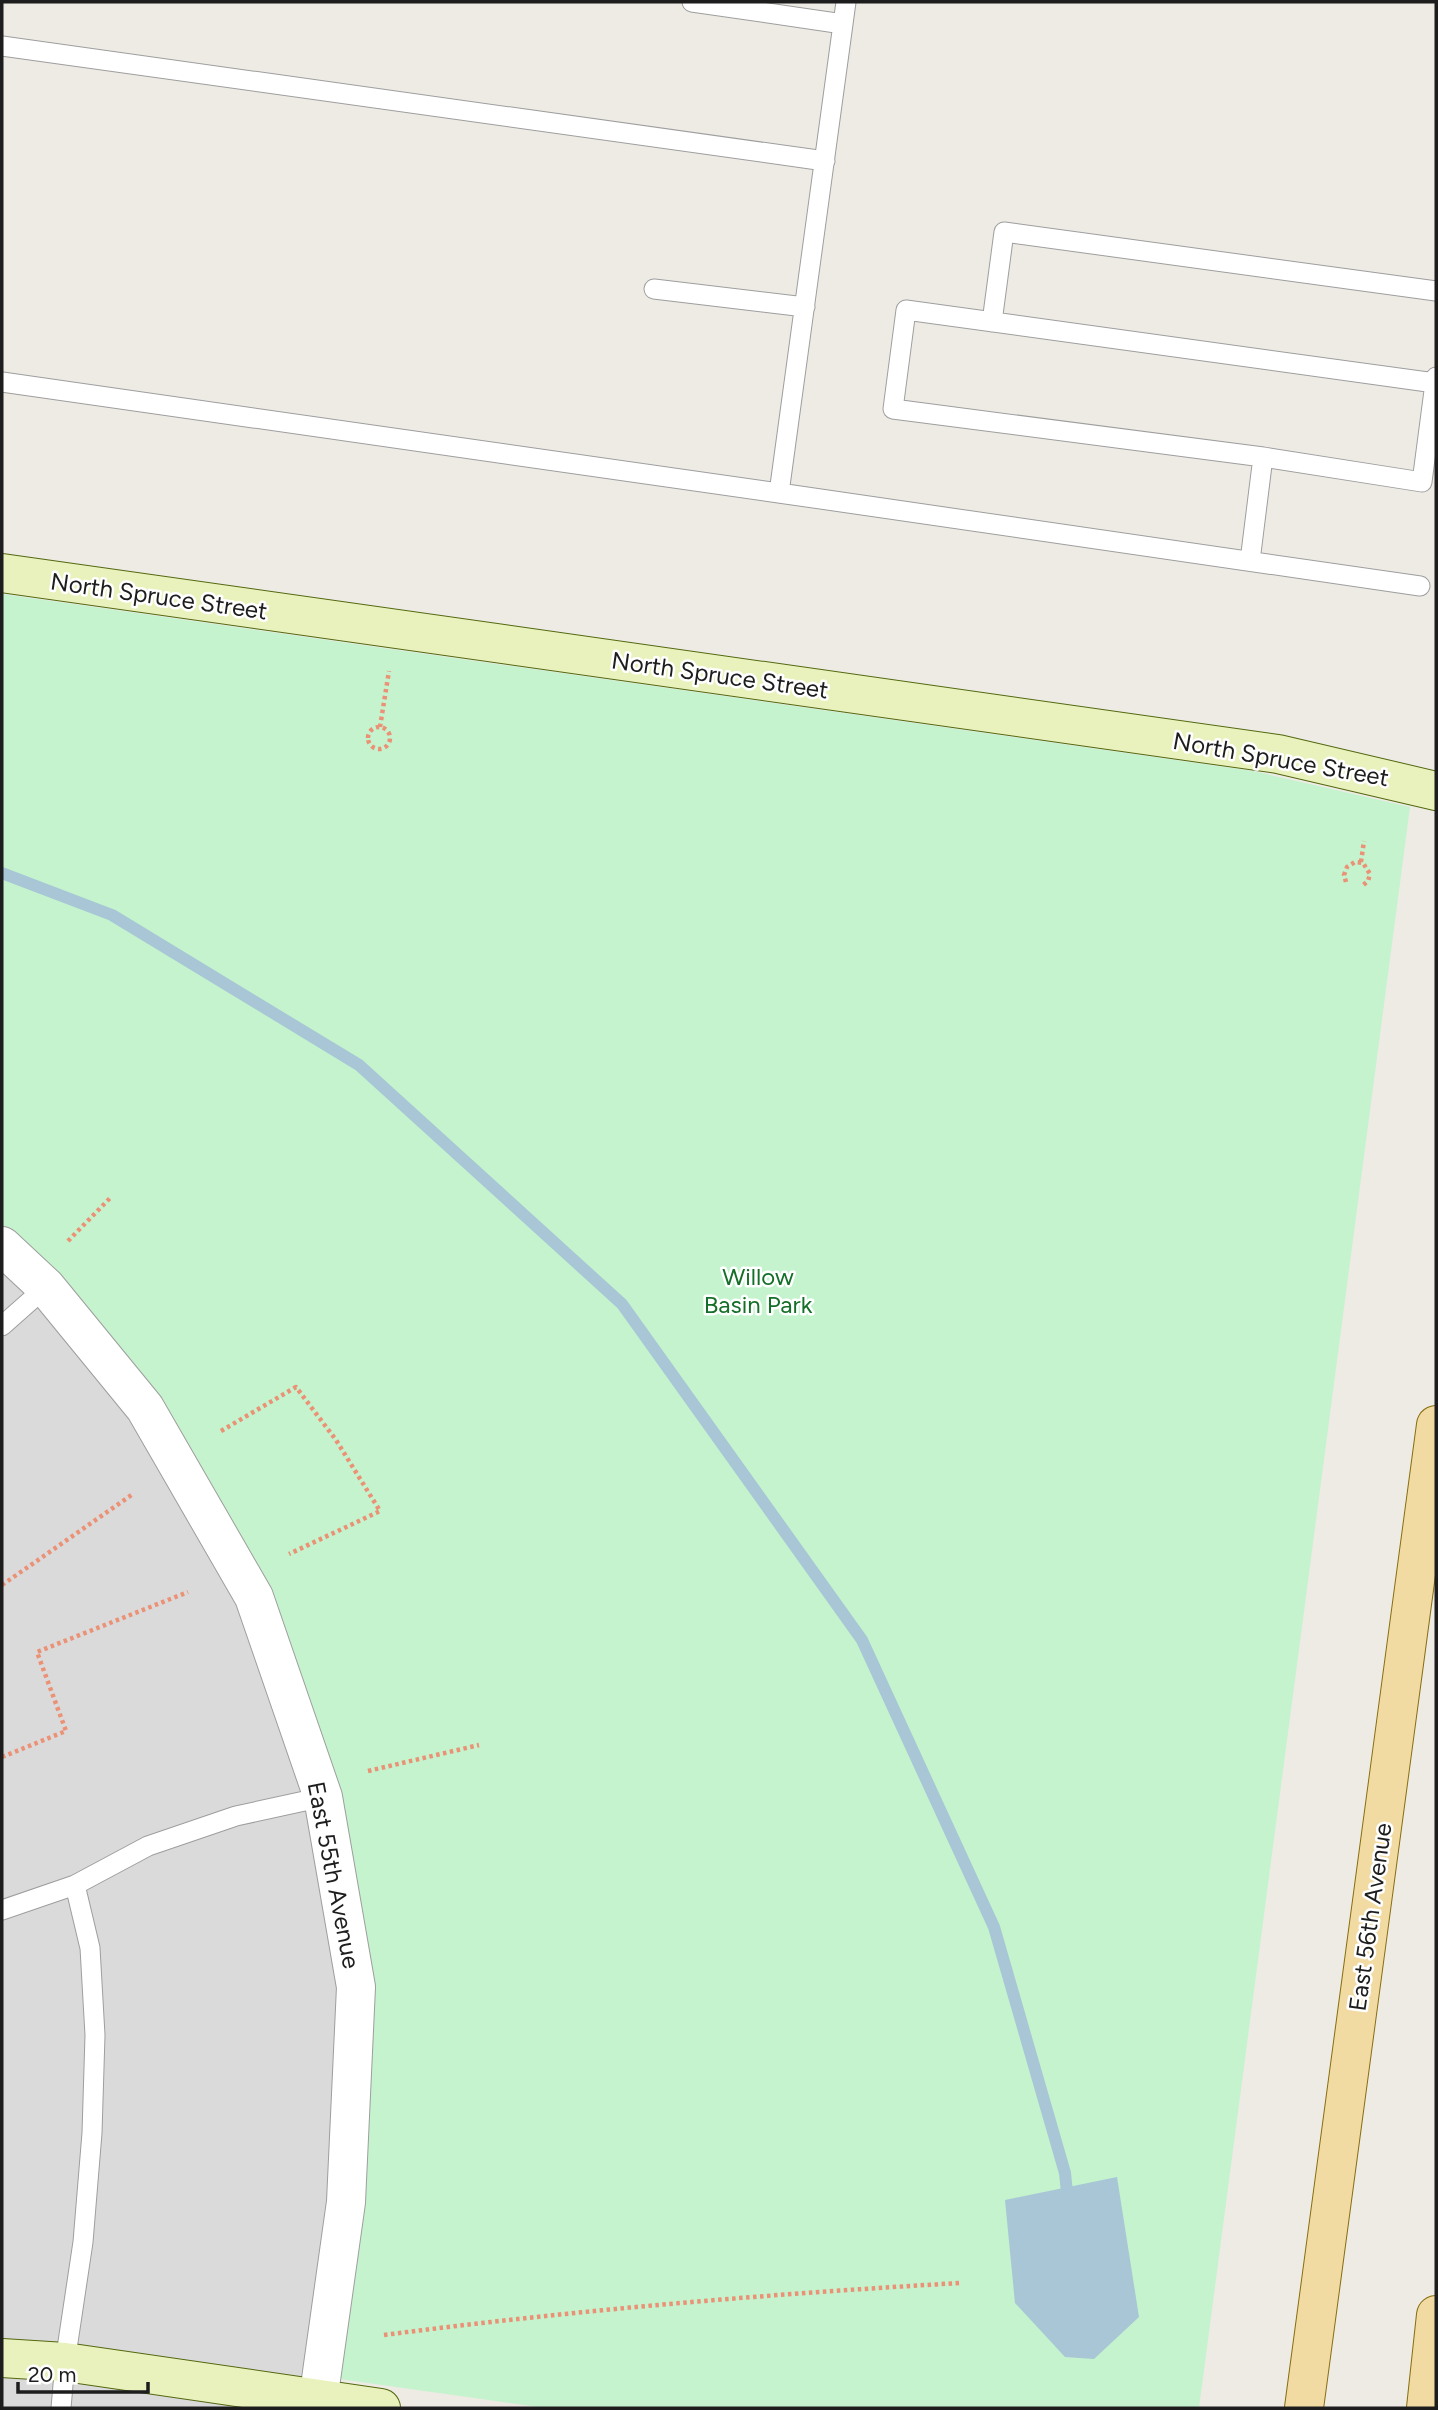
<svg xmlns="http://www.w3.org/2000/svg" width="1438" height="2410" viewBox="0 0 1438 2410" font-family="Figtree,sans-serif">
  <style>
    .residential { fill: #dbdada }
    .park { fill: #c4f3ce }
    .water { fill: #a8c6d6 }
    .lines { fill: none; stroke-linecap: round; stroke-linejoin: round }
    .stream { stroke: #a8c6d6; stroke-width: 12 }
    .lane-casing { stroke: #9e9e9e; stroke-width: 21 }
    .street-casing { stroke: #9e9e9e; stroke-width: 40 }
    .secondary-casing { stroke: #536810; stroke-width: 40 }
    .primary-casing { stroke: #876e0f; stroke-width: 40 }
    .path { stroke: #eb9176; stroke-width: 4.5; stroke-dasharray: 3.5 3.5; stroke-linecap: butt }
    .lane { stroke: #fff; stroke-width: 19 }
    .street { stroke: #fff; stroke-width: 38 }
    .secondary { stroke: #e9f2bc; stroke-width: 38 }
    .primary { stroke: #f2daa3; stroke-width: 38 }
    .labels { text-anchor: middle; dominant-baseline: central; stroke-width: 5; stroke-linejoin: round; paint-order: stroke }
    .street-label { font-size: 24px; fill: #1d1d1d; stroke: #fff }
    .park-label { font-size: 24px; fill: #166f29; stroke: #fff }
  </style>
  <rect width="100%" height="100%" fill="#edebe4"/>
  <!-- residential -->
  <path class="residential" d="M2,1264L136,1416L245,1607L314,1807L345,1988L339,2207L305,2408H2Z"/>
  <!-- park -->
  <path class="park" d="M2,594L1253,771L1410,807L1199,2408H545L325,2377L360,1970L259,1590L2,1233Z"/>
  <!-- water -->
  <path class="water" d="M1117,2177L1139,2317L1094,2359L1065,2357L1015,2303L1005,2200Z"/>
  <g class="lines">
    <!-- stream -->
    <path class="stream" d="M2,873L112,915L359,1065L622,1304L862,1640L994,1927L1065,2173L1068,2202"/>
    <defs>
      <path id="lane" d="M692,2L843,24
        M846,2L779,493L1420,586
        M2,46L825,161
        M654,289L805,307
        M992,322L1004,232L1436,291
        M2,382L779,493
        M1263,457L1422,482L1435,383
        M1250,561L1263,457L893,409L906,310L1435,383L1436,377
        M2,1326L46,1287
        M2,1910L75,1885L148,1846L236,1816L323,1797
        M61,2408L65,2362L83,2242L92,2133L95,2035L90,1948L75,1885"/>
      <path id="street" d="M2,1246L46,1287L145,1408L254,1597L323,1797L356,1987L346,2202L317,2408"/>
      <path id="secondary" d="M2,573L1278,754L1436,791
        M2,2358L65,2362L381,2408"/>
      <path id="primary" d="M1304,2408L1436,1425
        M1426,2408L1436,2315"/>
    </defs>
    <!-- lane casing -->
    <use href="#lane" class="lane-casing"/>
    <!-- street casing -->
    <use href="#street" class="street-casing"/>
    <!-- secondary casing -->
    <use href="#secondary" class="secondary-casing"/>
    <!-- primary casing -->
    <use href="#primary" class="primary-casing"/>
    <!-- path -->
    <path class="path" d="M368 738a11 11 0 1 1 22 0a11 11 0 1 1-22 0Z
      M380,727L389,671
      M1361,862L1364,841
      M1346,882L1344,875L1347,867L1355,862L1363,863L1370,874L1368,881L1361,887
      M68,1241L112,1196
      M221,1431L296,1387L336,1440L380,1511L289,1554
      M2,1585L133,1494
      M2,1757L66,1731L37,1652L188,1592
      M368,1771L479,1745
      M384,2335C576,2310 768,2294 960,2283"/>
    <!-- lane -->
    <use href="#lane" class="lane"/>
    <!-- street -->
    <use href="#street" class="street"/>
    <!-- secondary -->
    <use href="#secondary" class="secondary"/>
    <!-- primary -->
    <use href="#primary" class="primary"/>
  </g>
  <g class="labels">
    <!-- street labels -->
    <g class="street-label">
      <text transform="translate(159 596) rotate(8)">North Spruce Street</text>
      <text transform="translate(720 675) rotate(8)">North Spruce Street</text>
      <text transform="translate(1281 759) rotate(10)">North Spruce Street</text>
      <text transform="translate(334 1875) rotate(79)">East 55th Avenue</text>
      <text transform="translate(1370 1917) rotate(-82)">East 56th Avenue</text>
    </g>
    <!-- park labels -->
    <g class="park-label">
      <text x="758" y="1276">Willow<tspan x="758" dy="28">Basin Park</tspan></text>
    </g>
  </g>
  <!-- border -->
  <rect width="1438" height="2410" fill="none" stroke="#1d1d1d" stroke-width="7"/>
  <!-- scale -->
  <path d="M18 2382v10h130v-10" fill="none" stroke="#1d1d1d" stroke-width="3.5"/>
  <text x="28" y="2382" font-size="21" fill="#1d1d1d" stroke="#ffffff" stroke-width="5" paint-order="stroke">20 m</text>
</svg>
